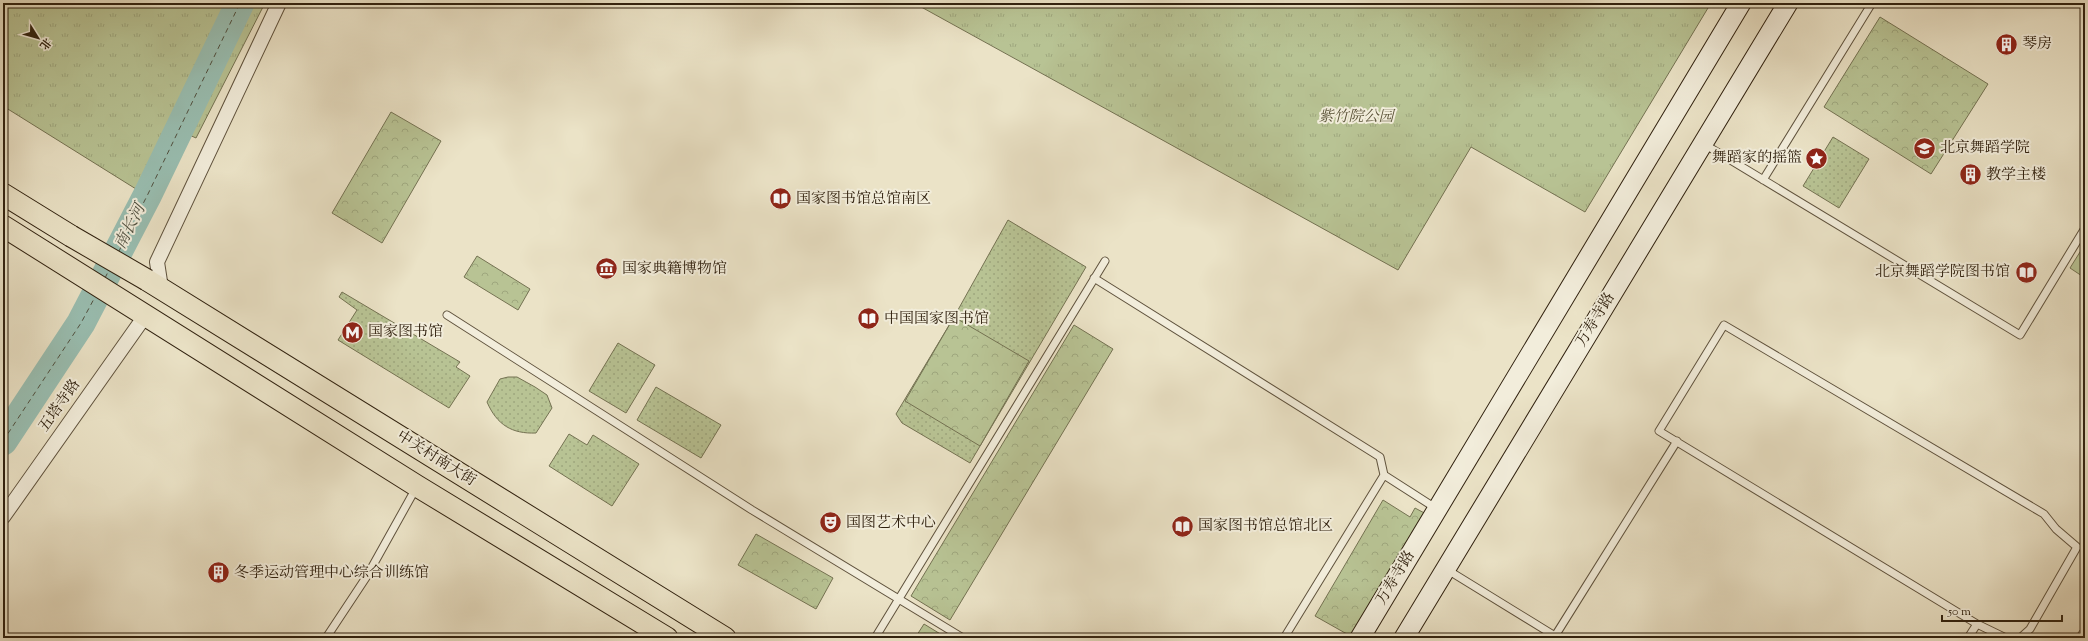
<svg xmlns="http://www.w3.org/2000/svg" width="2088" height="641" viewBox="0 0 2088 641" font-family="'Sorts Mill Goudy','Noto Serif SC',serif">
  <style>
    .grass { fill: url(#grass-dots); stroke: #747252 }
    .forest { fill: url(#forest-crowns); stroke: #747252 }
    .park { fill: url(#park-tufts); stroke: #747252 }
    .pitch { fill: #b8c394; stroke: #747252 }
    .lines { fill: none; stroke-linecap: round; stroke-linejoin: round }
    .river { stroke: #99beb1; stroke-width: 29 }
    .ferry { stroke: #505040; stroke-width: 1; stroke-dasharray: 5 4; stroke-linecap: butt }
    .lane-casing { stroke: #5f523d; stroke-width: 9 }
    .street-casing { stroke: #5f523d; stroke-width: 16 }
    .secondary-casing { stroke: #30210f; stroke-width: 21 }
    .primary-casing { stroke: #30210f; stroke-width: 23 }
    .lane { stroke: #f2eddb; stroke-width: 7 }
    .street { stroke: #f2eddb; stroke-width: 14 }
    .secondary { stroke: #f2eddb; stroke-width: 19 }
    .primary { stroke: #ebe3c7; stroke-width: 21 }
    .primary-bridge-casing { stroke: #30210f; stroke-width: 23; stroke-linecap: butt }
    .primary-bridge { stroke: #ebe3c7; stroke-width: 21 }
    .labels { text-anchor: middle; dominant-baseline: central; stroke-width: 4; stroke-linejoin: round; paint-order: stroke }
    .poi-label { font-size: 15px; fill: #30210f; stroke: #f2eddb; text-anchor: start }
    .park-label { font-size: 15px; font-style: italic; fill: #595237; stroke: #f2eddb }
    .street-label { font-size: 15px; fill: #30210f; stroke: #f2eddb }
    .water-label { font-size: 16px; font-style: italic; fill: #505040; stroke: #f2eddb }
  </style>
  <defs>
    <pattern id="grass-dots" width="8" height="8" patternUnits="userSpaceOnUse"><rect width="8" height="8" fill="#b8c394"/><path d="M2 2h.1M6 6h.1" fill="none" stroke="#9ea77e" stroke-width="1.8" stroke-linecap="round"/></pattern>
    <pattern id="forest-crowns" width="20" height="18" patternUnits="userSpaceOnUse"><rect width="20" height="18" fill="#b8c394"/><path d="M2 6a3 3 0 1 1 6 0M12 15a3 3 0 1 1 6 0" fill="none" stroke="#9ea77e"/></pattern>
    <pattern id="park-tufts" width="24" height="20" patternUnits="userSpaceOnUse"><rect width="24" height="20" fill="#b8c394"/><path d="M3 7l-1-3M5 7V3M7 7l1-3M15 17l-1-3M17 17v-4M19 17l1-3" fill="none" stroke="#9ea77e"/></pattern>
  </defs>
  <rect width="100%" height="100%" fill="#ebe3c7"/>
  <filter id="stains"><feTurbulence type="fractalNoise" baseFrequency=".005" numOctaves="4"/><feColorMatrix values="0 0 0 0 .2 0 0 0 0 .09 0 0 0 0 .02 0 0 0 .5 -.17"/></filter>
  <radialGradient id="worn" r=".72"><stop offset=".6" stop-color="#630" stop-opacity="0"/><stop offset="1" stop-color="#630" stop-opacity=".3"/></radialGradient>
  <!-- grass -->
  <path class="grass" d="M1833,137L1869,159L1839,208L1803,186Z
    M1008,220L1086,267L970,463L902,423L896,414L954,317Z
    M342,292L460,362L456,367L470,376L449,408L338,340L357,310L339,297Z
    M618,343L655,365L626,413L589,391Z
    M508,377H517L535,387L547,395L552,408L536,433C512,434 497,425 487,402L500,379Z
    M656,387L721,425L701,458L637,420Z
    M569,434L587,445L593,435L639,464L612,506L549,466Z"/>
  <!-- forest -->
  <path class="forest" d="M1880,17L1988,84L1931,174L1824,107Z
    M391,112L441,141L382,243L332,213Z
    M477,256L530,289L518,310L464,277Z
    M954,317L1029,361L980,446L905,401Z
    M1074,325L1113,349L950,620L911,596Z
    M1383,500L1410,517L1415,508L1428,515L1354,638L1315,616Z
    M756,534L833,578L816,609L738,565Z
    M924,624L947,638H915Z"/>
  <!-- park -->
  <path class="park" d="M3,3H265L196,138L167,125L136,189L3,106Z
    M914,3H1711L1585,212L1471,147L1398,270Z"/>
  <!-- pitch -->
  <path class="pitch" d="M2085,244V278L2070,268Z"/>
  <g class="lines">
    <!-- river -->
    <path class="river" d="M3,441L81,323L148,194L240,3"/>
    <!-- ferry -->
    <path class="ferry" d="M119,251L148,194L240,3
      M105,278L109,270
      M3,441L81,323L95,297"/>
    <defs>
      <path id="lane" d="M1704,144L2020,335L2085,228
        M1763,180L1872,3
        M1094,278L1380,457L1384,475L1284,638
        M447,315L752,510L963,638
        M1384,475L1437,509
        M1446,569L1555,636L1677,441
        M326,638L367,576L416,488
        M875,638L1105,261
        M1968,638L1977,624
        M2006,638L1977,624L1659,431L1724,325L2044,514L2056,529L2077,547L2030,629L2020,638"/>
      <path id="street" d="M161,288L157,262L279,3
        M3,517L145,316
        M2084,638L2085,636"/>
      <path id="secondary" d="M1360,638L1741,3
        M1404,638L1788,3"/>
      <path id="primary" d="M3,194L71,236
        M3,226L417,486L667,638
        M147,280L725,638"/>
    </defs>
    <!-- lane casing -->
    <use href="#lane" class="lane-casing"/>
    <!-- street casing -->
    <use href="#street" class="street-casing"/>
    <!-- secondary casing -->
    <use href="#secondary" class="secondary-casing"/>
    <!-- primary casing -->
    <use href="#primary" class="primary-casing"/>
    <!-- lane -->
    <use href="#lane" class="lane"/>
    <!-- street -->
    <use href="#street" class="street"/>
    <!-- secondary -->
    <use href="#secondary" class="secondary"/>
    <!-- primary -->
    <use href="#primary" class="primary"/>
    <defs>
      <path id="primary-bridge" d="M71,236L147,280"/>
    </defs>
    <!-- primary-bridge casing -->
    <use href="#primary-bridge" class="primary-bridge-casing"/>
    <!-- primary-bridge -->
    <use href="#primary-bridge" class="primary-bridge"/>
  </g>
  <!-- icons -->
  <defs>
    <symbol id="building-disc" viewBox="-11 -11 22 22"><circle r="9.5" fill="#8f2418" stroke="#f2eddb"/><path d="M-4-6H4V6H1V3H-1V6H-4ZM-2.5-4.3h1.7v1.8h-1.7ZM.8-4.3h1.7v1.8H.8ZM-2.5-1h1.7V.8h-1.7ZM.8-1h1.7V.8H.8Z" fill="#fff"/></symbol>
    <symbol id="university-disc" viewBox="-11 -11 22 22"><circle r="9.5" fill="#8f2418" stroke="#f2eddb"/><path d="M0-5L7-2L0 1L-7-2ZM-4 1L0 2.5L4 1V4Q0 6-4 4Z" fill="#fff"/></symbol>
    <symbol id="sight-disc" viewBox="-11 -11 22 22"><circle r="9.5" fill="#8f2418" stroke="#f2eddb"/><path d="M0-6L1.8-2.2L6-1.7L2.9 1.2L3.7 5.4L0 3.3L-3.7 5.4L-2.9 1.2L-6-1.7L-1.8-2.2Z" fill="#fff"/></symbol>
    <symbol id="library-disc" viewBox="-11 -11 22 22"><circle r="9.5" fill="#8f2418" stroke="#f2eddb"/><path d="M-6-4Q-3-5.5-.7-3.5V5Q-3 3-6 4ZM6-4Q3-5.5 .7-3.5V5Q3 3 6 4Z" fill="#fff"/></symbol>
    <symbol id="museum-disc" viewBox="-11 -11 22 22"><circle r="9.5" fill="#8f2418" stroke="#f2eddb"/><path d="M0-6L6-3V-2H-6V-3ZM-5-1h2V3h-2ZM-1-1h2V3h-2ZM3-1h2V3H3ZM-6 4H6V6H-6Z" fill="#fff"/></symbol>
    <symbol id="metro-disc" viewBox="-11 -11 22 22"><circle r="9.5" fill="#8f2418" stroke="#f2eddb"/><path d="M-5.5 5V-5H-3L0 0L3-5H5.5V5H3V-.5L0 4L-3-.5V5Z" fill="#fff"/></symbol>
    <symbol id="theatre-disc" viewBox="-11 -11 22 22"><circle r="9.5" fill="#8f2418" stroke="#f2eddb"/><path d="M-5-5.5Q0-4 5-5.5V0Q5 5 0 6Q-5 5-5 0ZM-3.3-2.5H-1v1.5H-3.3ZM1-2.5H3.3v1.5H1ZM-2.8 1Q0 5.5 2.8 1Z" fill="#fff"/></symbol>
  </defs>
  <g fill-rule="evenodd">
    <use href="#building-disc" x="1994" y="32" width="25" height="25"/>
    <use href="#university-disc" x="1912" y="136" width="25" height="25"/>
    <use href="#sight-disc" x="1804" y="146" width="25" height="25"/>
    <use href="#building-disc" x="1958" y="162" width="25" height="25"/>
    <use href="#library-disc" x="768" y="186" width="25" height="25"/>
    <use href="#museum-disc" x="594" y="256" width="25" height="25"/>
    <use href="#library-disc" x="2014" y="260" width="25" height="25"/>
    <use href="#library-disc" x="856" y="306" width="25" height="25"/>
    <use href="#metro-disc" x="340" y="320" width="25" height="25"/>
    <use href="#theatre-disc" x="818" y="510" width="25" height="25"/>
    <use href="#library-disc" x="1170" y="514" width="25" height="25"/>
    <use href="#building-disc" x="206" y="560" width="25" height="25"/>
  </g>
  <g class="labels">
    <!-- poi labels -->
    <g class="poi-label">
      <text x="2022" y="44">琴房</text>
      <text x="1940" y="148">北京舞蹈学院</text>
      <text x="1802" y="158" text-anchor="end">舞蹈家的摇篮</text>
      <text x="1986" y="175">教学主楼</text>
      <text x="796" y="199">国家图书馆总馆南区</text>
      <text x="622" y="269">国家典籍博物馆</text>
      <text x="2010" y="272" text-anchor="end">北京舞蹈学院图书馆</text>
      <text x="884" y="319">中国国家图书馆</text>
      <text x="368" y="332">国家图书馆</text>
      <text x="846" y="523">国图艺术中心</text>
      <text x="1198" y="526">国家图书馆总馆北区</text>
      <text x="234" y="573">冬季运动管理中心综合训练馆</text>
    </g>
    <!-- park labels -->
    <g class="park-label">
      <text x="1356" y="117">紫竹院公园</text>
    </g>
    <!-- street labels -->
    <g class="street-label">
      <text transform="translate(1596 320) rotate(-59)">万寿寺路</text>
      <text transform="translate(60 406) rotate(-55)">五塔寺路</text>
      <text transform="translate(436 459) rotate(32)">中关村南大街</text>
      <text transform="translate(1396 578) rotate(-59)">万寿寺路</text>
    </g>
    <!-- water labels -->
    <g class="water-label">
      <text transform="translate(131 227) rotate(-63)">南长河</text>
    </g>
  </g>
  <!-- margin -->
  <rect width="2088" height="641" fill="none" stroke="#ebe3c7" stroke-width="16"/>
  <rect x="4" y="4" width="2080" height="633" fill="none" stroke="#30210f" stroke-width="2"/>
  <rect x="8" y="8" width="2072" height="625" fill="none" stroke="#30210f"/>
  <!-- north arrow -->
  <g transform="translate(38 38) rotate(127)" stroke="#f2eddb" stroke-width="3" paint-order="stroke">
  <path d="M0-3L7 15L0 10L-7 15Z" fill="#30210f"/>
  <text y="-6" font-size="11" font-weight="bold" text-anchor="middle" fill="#30210f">北</text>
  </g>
  <!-- scale -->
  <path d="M1942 615v6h120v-6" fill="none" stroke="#30210f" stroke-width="2"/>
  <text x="1948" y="615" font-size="12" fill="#30210f" stroke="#f2eddb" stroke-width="3" paint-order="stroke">50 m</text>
  <rect width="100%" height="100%" filter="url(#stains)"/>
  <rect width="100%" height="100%" fill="url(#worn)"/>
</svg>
